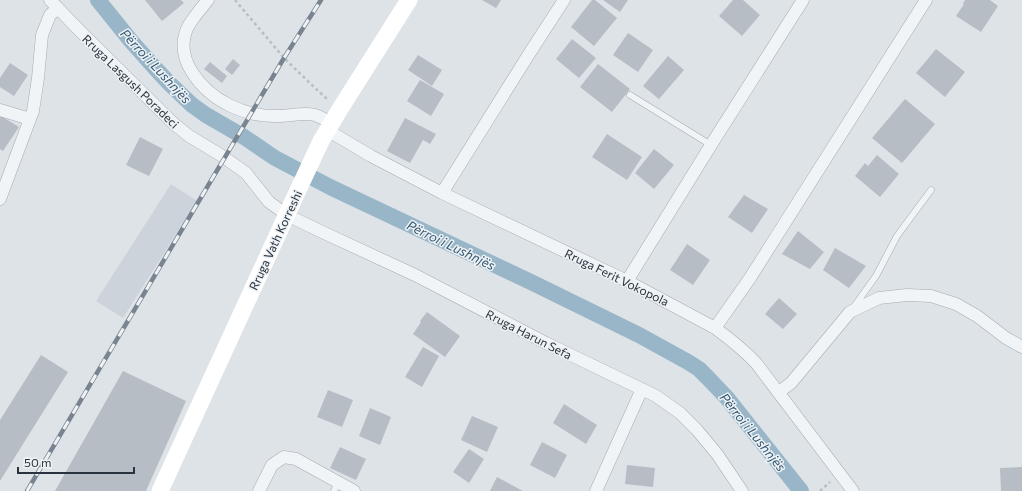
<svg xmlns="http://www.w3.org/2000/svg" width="1022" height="491" viewBox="0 0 1022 491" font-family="Commissioner,sans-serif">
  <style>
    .built { fill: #ccd3da }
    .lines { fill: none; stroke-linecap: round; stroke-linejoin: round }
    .canal { stroke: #99b6c8; stroke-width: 16 }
    .building { fill: #b6bdc5 }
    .service-casing { stroke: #a4abb2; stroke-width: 7 }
    .minor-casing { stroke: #a4abb2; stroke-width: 13 }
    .path { stroke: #b9bec3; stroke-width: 2.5; stroke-dasharray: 3 3; stroke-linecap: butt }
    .service { stroke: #f1f4f6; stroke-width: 6 }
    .minor { stroke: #f1f4f6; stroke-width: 12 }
    .secondary { stroke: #fff; stroke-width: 17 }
    .rail-casing { stroke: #788591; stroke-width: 4.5 }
    .rail { stroke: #eef2f5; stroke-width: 3; stroke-dasharray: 9; stroke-linecap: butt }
    .labels { text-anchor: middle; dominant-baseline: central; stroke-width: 3; stroke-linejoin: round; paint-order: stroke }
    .street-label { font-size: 12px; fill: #28333f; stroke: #eef2f5 }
    .water-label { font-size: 13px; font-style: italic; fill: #325772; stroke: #eef2f5 }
  </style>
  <rect width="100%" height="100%" fill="#dee3e8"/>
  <!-- built -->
  <path class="built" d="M171,184L197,201L123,318L96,301Z"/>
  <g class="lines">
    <!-- canal -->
    <path class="canal" d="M98,0L131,41L155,68L170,84L192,105L206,115L244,137L275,158L330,187L535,284L639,335L688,362L699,369L708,378L727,398L801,491"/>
  </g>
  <!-- building -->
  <path class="building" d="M145,0H181L184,3L162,21Z
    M482,0H501L496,8Z
    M592,0H595L617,18L594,46L571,27Z
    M603,0H628L620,12Z
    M733,0H743L760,15L742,36L719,16Z
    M965,0H990L998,6L981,32L956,16L964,4H963Z
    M628,33L653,50L638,72L613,55Z
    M572,39L596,58L579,78L556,59Z
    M936,49L965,72L945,97L916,73Z
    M418,55L442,70L432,86L408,70Z
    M668,56L684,70L659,99L643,86Z
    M233,59L240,65L232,75L225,69Z
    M210,62L227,76L222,83L204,69Z
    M10,63L28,75L14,96L0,87V78Z
    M598,64L630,89L612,112L580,87Z
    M420,80L444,94L431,116L407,101Z
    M905,99L935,124L902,163L872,138Z
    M1,116L19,127L3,151L0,149V118Z
    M405,118L436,134L430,144L423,140L410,163L387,151Z
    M607,134L642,157L627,180L592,157Z
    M140,137L163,149L149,176L126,165Z
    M654,149L674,165L654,189L635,173Z
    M877,155L899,174L880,197L855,176L865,163L868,166Z
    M744,195L768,209L752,233L728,217Z
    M798,231L824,252L810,269L782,254Z
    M687,244L710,260L693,285L670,270Z
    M835,248L866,266L849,288L823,270Z
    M779,298L797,314L783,329L765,314Z
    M427,312L460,336L445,357L413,334L421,322L420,321Z
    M423,347L439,356L422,387L405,377Z
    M41,355L68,372L0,481V420Z
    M123,371L186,401L146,491H55Z
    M328,390L353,400L342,427L317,417Z
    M564,404L597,425L586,444L553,423Z
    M370,408L391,417L380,445L359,436Z
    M472,416L498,427L487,452L461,440Z
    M542,442L567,455L555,478L530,465Z
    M340,447L366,459L356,480L330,468Z
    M469,449L484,459L469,483L453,472Z
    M627,465L655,468L653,487L625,484Z
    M1022,467V491H1001L1000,468Z
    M497,477L523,491H490Z"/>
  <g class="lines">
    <defs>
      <path id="service" d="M630,95L711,145
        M853,308L876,276L897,236L931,190
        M334,491L338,482"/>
      <path id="minor" d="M50,0L79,30L173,123L189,136L219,154L239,168L246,173L269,202L287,215L320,231L415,275L546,343L656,396L680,413L697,430L717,454L742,491
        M208,0C203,6 198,12 193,19C180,35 181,55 192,72C210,101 245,117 278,116C290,116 303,112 315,115C321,117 326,120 331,123
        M0,110L30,119
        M327,130L371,156L442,193L627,281L715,328C730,339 743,349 756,363L853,491
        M442,193L529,54L564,0
        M0,199L33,111L38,78L42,35L50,15L58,8
        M627,281L711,145L803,0
        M715,328L750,278L926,0
        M779,392L791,383L850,312L879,298L907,295L931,296L956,304L977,316L1006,338L1022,347
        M259,491L272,465L284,457L296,459L354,491
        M596,491L642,389"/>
    </defs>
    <!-- service casing -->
    <use href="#service" class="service-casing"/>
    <!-- minor casing -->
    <use href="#minor" class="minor-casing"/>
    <!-- path -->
    <path class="path" d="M235,0L284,58L315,88L327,99
      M820,491L830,482"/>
    <!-- service -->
    <use href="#service" class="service"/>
    <!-- minor -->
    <use href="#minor" class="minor"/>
    <!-- secondary -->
    <path class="secondary" d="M160,491L293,201L321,141L340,109L409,0"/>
    <defs>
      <path id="rail" d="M27,491L209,184L284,58L321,0"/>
    </defs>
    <!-- rail casing -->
    <use href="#rail" class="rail-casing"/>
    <!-- rail -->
    <use href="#rail" class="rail"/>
  </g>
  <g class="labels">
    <!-- street labels -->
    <g class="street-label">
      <text transform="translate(131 81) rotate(44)">Rruga Lasgush Poradeci</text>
      <text transform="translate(275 240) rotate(-65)">Rruga Vath Korreshi</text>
      <text transform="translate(617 277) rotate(26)">Rruga Ferit Vokopola</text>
      <text transform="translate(529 334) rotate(27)">Rruga Harun Sefa</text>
    </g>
    <!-- water labels -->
    <g class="water-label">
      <text transform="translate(156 66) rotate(47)">Përroi i Lushnjës</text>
      <text transform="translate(451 245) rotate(26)">Përroi i Lushnjës</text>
      <text transform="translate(753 432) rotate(51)">Përroi i Lushnjës</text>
    </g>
  </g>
  <!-- scale -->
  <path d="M18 467v6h116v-6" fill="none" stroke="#28333f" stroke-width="2"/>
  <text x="24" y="467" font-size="12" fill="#28333f" stroke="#eef2f5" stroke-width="3" paint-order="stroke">50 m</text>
</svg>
